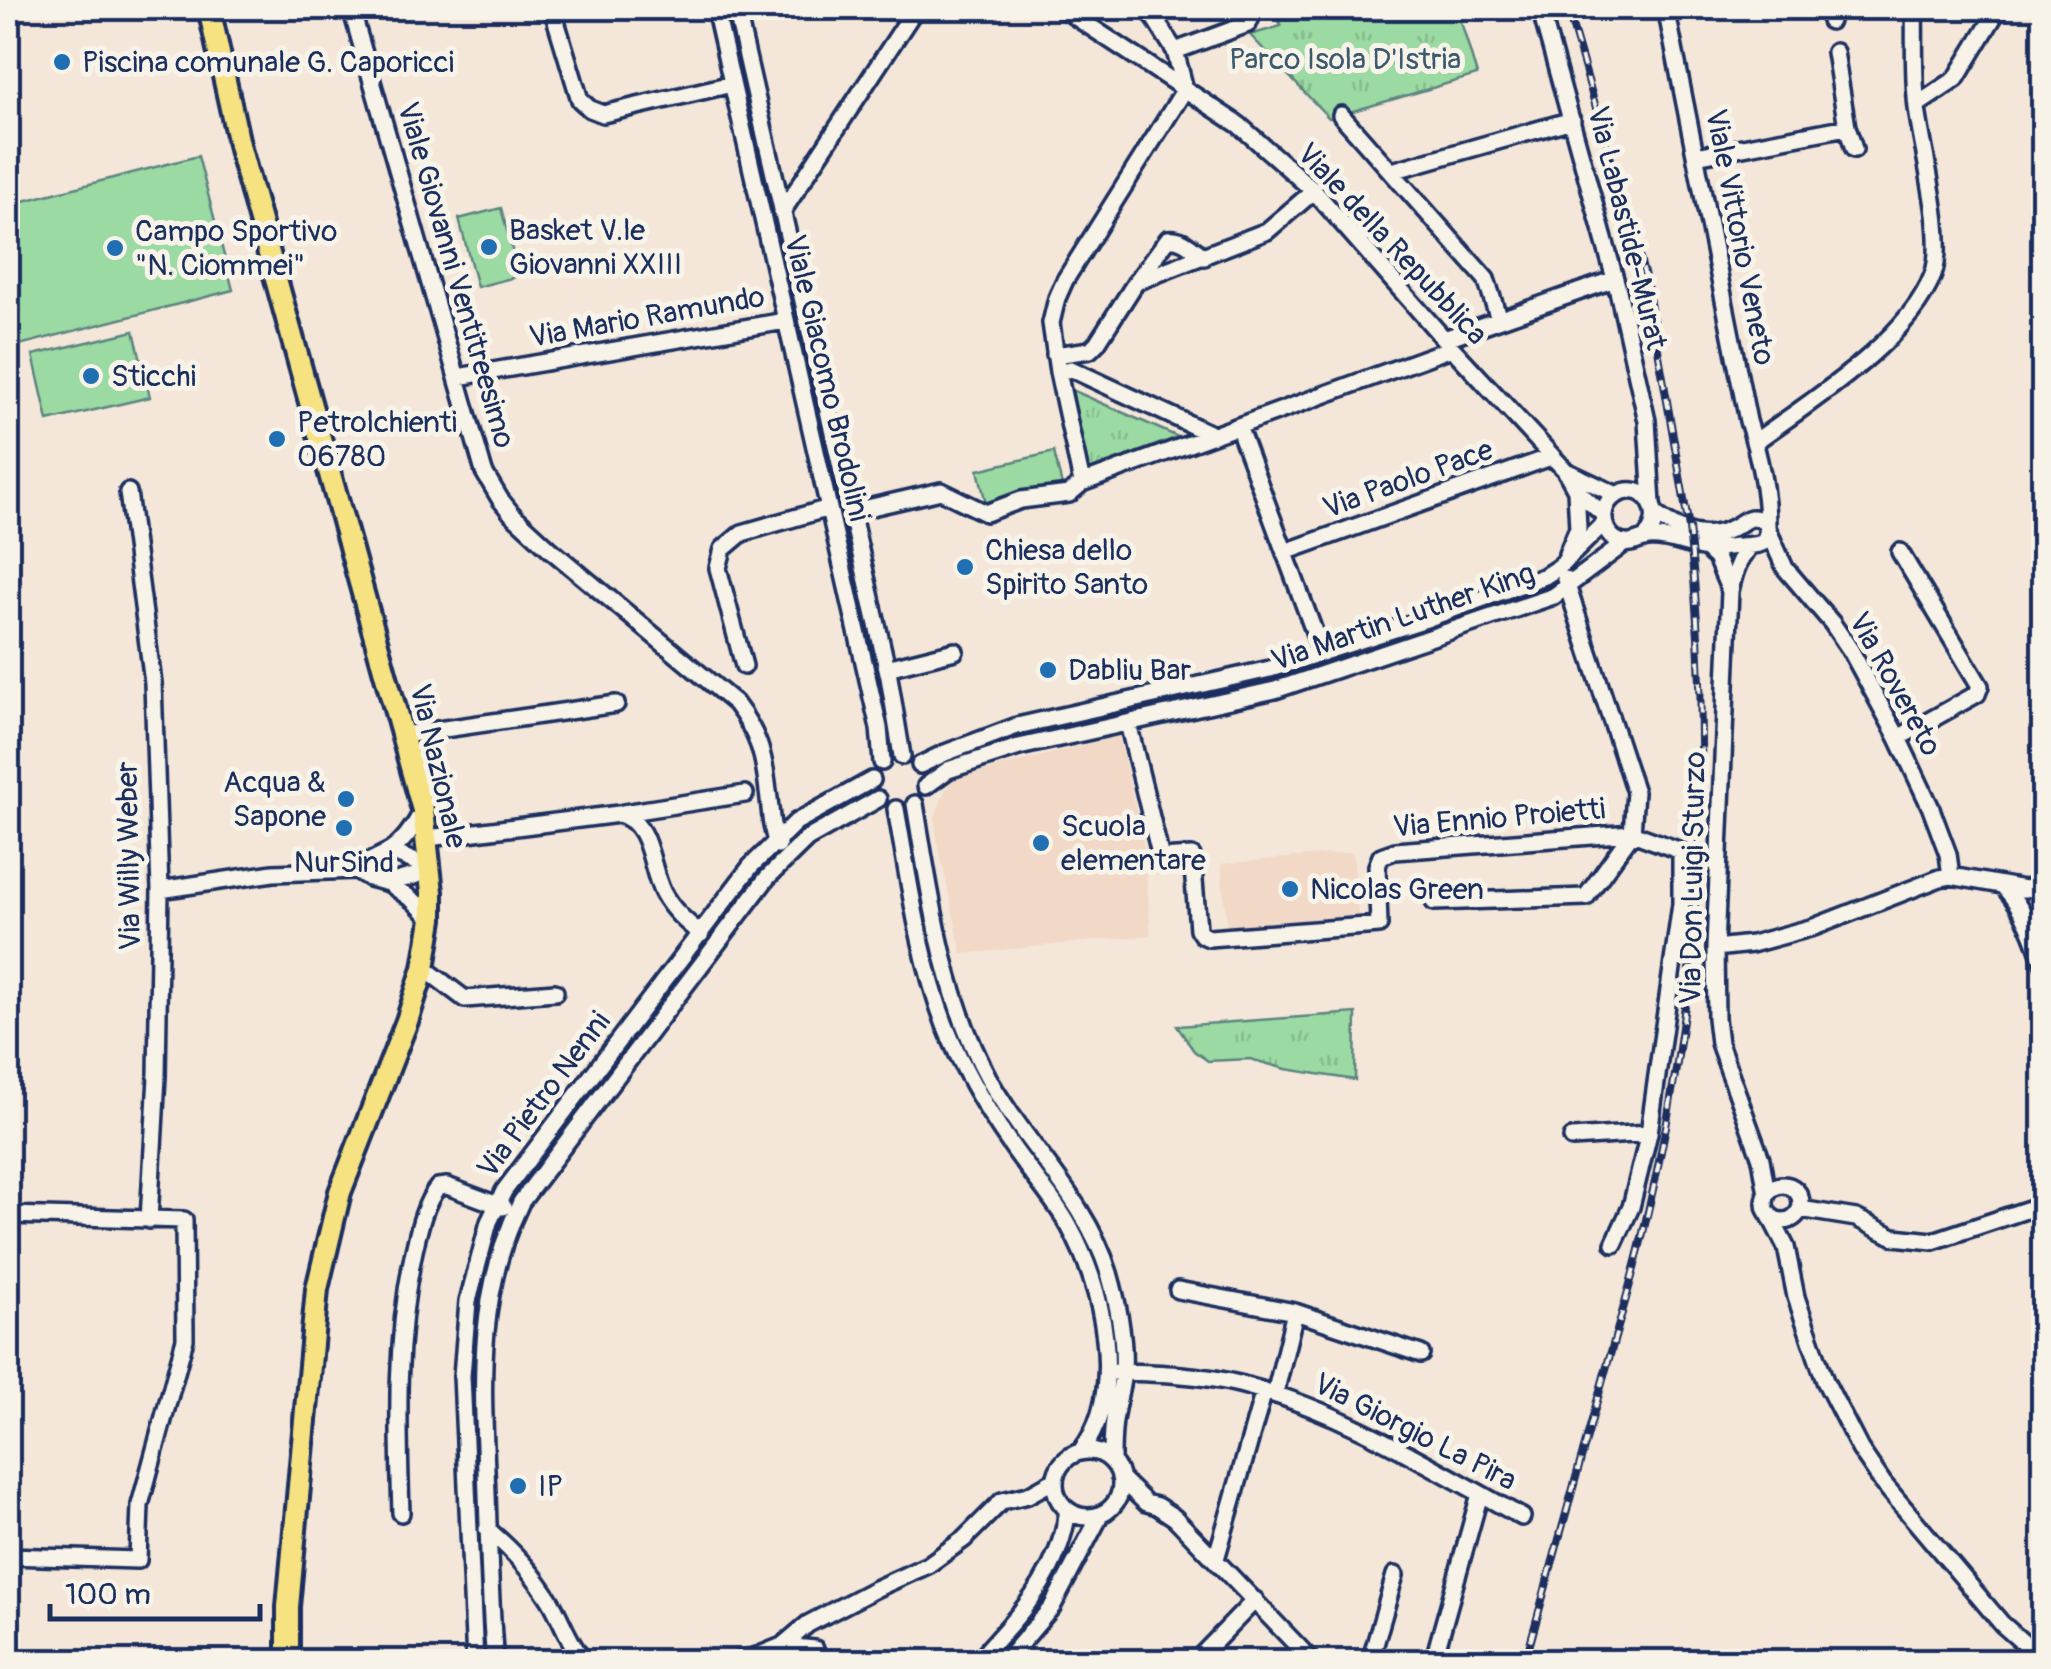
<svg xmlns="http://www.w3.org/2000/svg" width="2051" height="1669" viewBox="0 0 2051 1669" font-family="Pangolin,sans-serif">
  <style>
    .built { fill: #f1d8c7 }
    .grass { fill: #9bdaa2; stroke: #5b8480; stroke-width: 2.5 }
    .park { fill: url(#park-tufts); stroke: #5b8480; stroke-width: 2.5 }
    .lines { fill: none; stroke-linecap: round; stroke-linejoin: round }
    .minor-casing { stroke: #1b2f5e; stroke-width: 22 }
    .major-casing { stroke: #1b2f5e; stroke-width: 28 }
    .minor { stroke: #f7f3e8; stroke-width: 15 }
    .major { stroke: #f6e281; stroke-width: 20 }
    .rail-casing { stroke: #1b2f5e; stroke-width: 8 }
    .rail { stroke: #f7f3e8; stroke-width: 4; stroke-dasharray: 11; stroke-linecap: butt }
    .poi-dot { fill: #1f6fb2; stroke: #f7f3e8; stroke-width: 4 }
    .labels { text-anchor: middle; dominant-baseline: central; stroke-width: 10; stroke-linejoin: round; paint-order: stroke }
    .park-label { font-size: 30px; fill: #3b5a6f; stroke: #f7f3e8 }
    .poi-label { font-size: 30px; fill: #1b2f5e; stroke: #f7f3e8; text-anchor: start }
    .street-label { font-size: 30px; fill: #1b2f5e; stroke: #f7f3e8 }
  </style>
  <defs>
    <pattern id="park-tufts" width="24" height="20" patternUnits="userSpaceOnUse" patternTransform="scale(2.5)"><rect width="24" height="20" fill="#9bdaa2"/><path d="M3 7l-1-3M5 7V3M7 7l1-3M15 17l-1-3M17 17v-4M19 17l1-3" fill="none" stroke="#85bb8e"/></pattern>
  </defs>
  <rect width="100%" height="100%" fill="#f4e7d9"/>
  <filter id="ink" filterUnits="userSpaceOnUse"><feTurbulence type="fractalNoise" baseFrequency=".01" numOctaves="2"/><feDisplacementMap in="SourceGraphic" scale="20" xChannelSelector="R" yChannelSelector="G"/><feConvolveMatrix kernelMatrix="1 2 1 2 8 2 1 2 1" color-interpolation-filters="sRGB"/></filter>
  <g filter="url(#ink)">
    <!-- built -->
    <path class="built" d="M1119,736L1144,847L1151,935L962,954L937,839L935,817L944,793L953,779Z
      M1353,852L1358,915L1227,927L1221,864Z"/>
    <!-- grass -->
    <path class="grass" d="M198,156L233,290L8,348V205Z
      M501,208L519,276L477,287L459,219Z
      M134,331L150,397L48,421L33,355Z
      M1054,452L1063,490L987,508L978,470Z"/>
    <!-- park -->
    <path class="park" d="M1273,8H1457L1477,75L1329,118L1250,35L1281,26Z
      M1072,390L1178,437L1089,470Z
      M1356,1013L1355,1080L1286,1069L1250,1059L1208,1061L1194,1051L1177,1026Z"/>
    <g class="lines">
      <defs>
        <path id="minor" d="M351,8L484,472L500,499L512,514L551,550L735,703C758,733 764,754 768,791C771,810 770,828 778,846
          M552,8L580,100L590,109L603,114L732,84
          M715,8L879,728L882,762
          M736,8L889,677L902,756
          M1062,8L1239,125L1314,191L1452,348L1565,470L1576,490L1604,515
          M1540,8L1617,286L1647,421L1652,504
          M1666,8L1748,421C1759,455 1767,490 1767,525
          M1828,8L1830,21
          M1175,51L1248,24L1252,15L1247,8
          M1835,52L1847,127L1854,149
          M1917,105L1956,79L1999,8
          M1341,115L1486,279L1499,319
          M1696,156L1847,127
          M1392,171L1572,120
          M782,212L916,8
          M1136,282L1168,239C1183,237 1193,249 1204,257
          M1444,339L1615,279
          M1055,355L1090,350L1097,343L1136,282L1267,231L1314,191
          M1058,372L1071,369L1213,435
          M458,377L785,321
          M1238,426L1322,653
          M1755,442C1811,401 1908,341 1933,275C1947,239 1922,150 1917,108C1913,75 1915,41 1914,8
          M1566,471L1617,495
          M1082,483L1058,372L1051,323L1057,298L1065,280L1185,89L1175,51L1148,8
          M128,492L153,683L160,890L157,1076L149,1220
          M850,512L941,491L986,513L1021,500L1069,494L1082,483L1452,348
          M1768,530L1785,568L1832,623L1851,651L1898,738L1930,806L1948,854L1951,876
          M1645,538C1668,515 1645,478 1616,495C1609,499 1605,506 1604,514C1603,525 1608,536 1618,541C1629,547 1637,540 1648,538C1666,536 1685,545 1702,548C1715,550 1728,546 1741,546C1751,545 1756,546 1764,542L1768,530L1764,521C1749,514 1747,520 1734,527C1707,543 1678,531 1655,514
          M1749,546C1738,560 1734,574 1730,591L1715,948L1716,1018L1719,1043L1761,1159L1767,1194
          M1706,549L1716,558L1730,591
          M1285,552L1551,457
          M1567,554L1578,528L1576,490
          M1565,579L1635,792L1632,833
          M744,666L718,568L723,549L742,533L829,508
          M887,668L955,651
          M1128,723L1161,858L1192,856L1198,929L1202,935L1209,938L1379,925L1377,866L1381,856L1395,851L1632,833L1681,851V904L1649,1133L1631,1207L1614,1244
          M403,735L616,704
          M1898,738L1977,694L1980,686L1900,552
          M920,765L945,753L1017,726L1270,669L1429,618L1545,576L1559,567L1604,523
          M926,786L948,770L1019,747L1275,690L1554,596L1625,543
          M915,804C931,899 943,995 990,1081C1026,1146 1087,1200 1109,1273C1118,1304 1125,1339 1123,1371C1122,1386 1117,1401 1115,1415C1112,1430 1112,1446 1112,1461
          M896,809C909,881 919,956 945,1025C962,1068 985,1108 1011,1145C1030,1173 1053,1197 1069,1226C1103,1287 1127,1391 1081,1451
          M623,813L745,794
          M428,838L619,814C652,823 649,866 663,893C672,910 686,922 701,934
          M391,852L431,868
          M356,870C366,862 375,859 386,853C401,846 415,826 423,810
          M389,883L414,876L431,868
          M2004,887C2025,910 2034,936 2044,965
          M160,890L273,873L356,870L369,878L389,883L414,901L432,919
          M1434,902L1586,897L1632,833
          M1715,948L1752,944L1814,927L1940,878L1951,876L2024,889L2044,886
          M424,968L465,999L555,992
          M1572,1138L1649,1133
          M1765 1203a18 18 0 1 1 36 0a18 18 0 1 1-36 0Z
          M1800,1209L1856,1218L1894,1237L1933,1241L2044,1204
          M1769,1214L1786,1247L1796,1297L1825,1381L1860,1449L1883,1483L2002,1624L2044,1661
          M8,1215L184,1220L185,1339L140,1505L138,1560L8,1556
          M1178,1290L1295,1312L1421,1354
          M1117,1372C1157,1373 1200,1374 1239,1384C1340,1409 1431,1467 1522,1517
          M1275,1394L1295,1312
          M1055 1484a33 33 0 1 1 66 0a33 33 0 1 1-66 0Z
          M1120,1478L1146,1503L1157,1506L1175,1518L1313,1662
          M401,1513C398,1423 395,1340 414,1251C419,1229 424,1204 438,1187L447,1186L503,1207
          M487,1529C510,1548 534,1574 550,1600C562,1620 569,1644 585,1662
          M1216,1559L1264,1391
          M782,1646L815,1649
          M475,1662L462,1376L468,1301L489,1222L504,1191L751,866L796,822L872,780
          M495,1662C490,1606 489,1550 487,1494C483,1390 474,1299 521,1202L767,878L807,839L878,799
          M735,1662L760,1655L782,1646L808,1624L875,1589L928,1565L964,1539L1002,1501L1028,1495L1055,1480
          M977,1662C1020,1612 1058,1579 1068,1510
          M1005,1662L1052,1607L1101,1514
          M1195,1662L1255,1600
          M1370,1662L1395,1575
          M1433,1662L1480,1494"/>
        <path id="major" d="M209,8L240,149L423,810L432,892V919L424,968L407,1021L340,1192L317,1289L288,1607V1662"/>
      </defs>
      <!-- minor casing -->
      <use href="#minor" class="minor-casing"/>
      <!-- major casing -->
      <use href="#major" class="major-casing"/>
      <!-- minor -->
      <use href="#minor" class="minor"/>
      <!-- major -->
      <use href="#major" class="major"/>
      <defs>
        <path id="rail" d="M1525,1662C1551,1566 1578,1471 1604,1376C1617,1330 1631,1284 1642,1237C1699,1007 1715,763 1689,528L1646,280L1567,8"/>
      </defs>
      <!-- rail casing -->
      <use href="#rail" class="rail-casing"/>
      <!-- rail -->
      <use href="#rail" class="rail"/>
    </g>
  </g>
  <!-- markers -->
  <g class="poi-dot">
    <circle cx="62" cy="62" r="10"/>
    <circle cx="489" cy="247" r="10"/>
    <circle cx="115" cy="248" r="10"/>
    <circle cx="91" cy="376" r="10"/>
    <circle cx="277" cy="439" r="10"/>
    <circle cx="965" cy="567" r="10"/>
    <circle cx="1048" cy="670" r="10"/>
    <circle cx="346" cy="799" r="10"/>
    <circle cx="344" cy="828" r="10"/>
    <circle cx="1041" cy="843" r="10"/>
    <circle cx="1290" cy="889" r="10"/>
    <circle cx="518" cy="1486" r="10"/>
  </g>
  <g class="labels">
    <!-- park labels -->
    <g class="park-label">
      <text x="1345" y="59">Parco Isola D'Istria</text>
    </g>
    <!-- poi labels -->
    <g class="poi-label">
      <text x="82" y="62">Piscina comunale G. Caporicci</text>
      <text x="509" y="230">Basket V.le<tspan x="509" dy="34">Giovanni XXIII</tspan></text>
      <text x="135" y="231">Campo Sportivo<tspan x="135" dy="34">"N. Ciommei"</tspan></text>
      <text x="111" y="376">Sticchi</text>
      <text x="297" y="422">Petrolchienti<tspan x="297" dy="34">06780</tspan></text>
      <text x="985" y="550">Chiesa dello<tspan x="985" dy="34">Spirito Santo</tspan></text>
      <text x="1068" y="670">Dabliu Bar</text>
      <text x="326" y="782" text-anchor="end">Acqua &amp;<tspan x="326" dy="34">Sapone</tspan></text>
      <text x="1061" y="826">Scuola<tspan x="1061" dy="34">elementare</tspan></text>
      <text x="344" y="862" text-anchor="middle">NurSind</text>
      <text x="1310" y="889">Nicolas Green</text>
      <text x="538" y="1486">IP</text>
    </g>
    <!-- street labels -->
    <g class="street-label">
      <text transform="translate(1627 228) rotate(76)">Via Labastide-Murat</text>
      <text transform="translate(1740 237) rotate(79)">Viale Vittorio Veneto</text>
      <text transform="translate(1392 244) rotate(47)">Viale della Repubblica</text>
      <text transform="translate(456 275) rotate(74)">Viale Giovanni Ventitreesimo</text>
      <text transform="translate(647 317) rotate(-10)">Via Mario Ramundo</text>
      <text transform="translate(827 378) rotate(77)">Viale Giacomo Brodolini</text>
      <text transform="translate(1408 479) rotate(-20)">Via Paolo Pace</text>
      <text transform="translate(1403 617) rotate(-19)">Via Martin Luther King</text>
      <text transform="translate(1895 684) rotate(61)">Via Rovereto</text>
      <text transform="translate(438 766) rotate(77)">Via Nazionale</text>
      <text transform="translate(1499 818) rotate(-5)">Via Ennio Proietti</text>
      <text transform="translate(129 856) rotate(-91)">Via Willy Weber</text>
      <text transform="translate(1693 878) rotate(-89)">Via Don Luigi Sturzo</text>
      <text transform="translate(544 1095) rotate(-53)">Via Pietro Nenni</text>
      <text transform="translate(1415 1432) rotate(27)">Via Giorgio La Pira</text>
    </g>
  </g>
  <!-- margin -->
  <rect width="2051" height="1669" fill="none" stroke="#f7f3e8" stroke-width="40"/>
  <rect x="20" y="20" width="2011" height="1629" fill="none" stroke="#1b2f5e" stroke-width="4" filter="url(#ink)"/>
  <!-- scale -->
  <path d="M50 1604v15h210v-15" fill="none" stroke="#1b2f5e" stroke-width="5"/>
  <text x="65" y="1604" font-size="30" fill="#1b2f5e" stroke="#f7f3e8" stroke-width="8" paint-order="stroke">100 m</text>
</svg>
